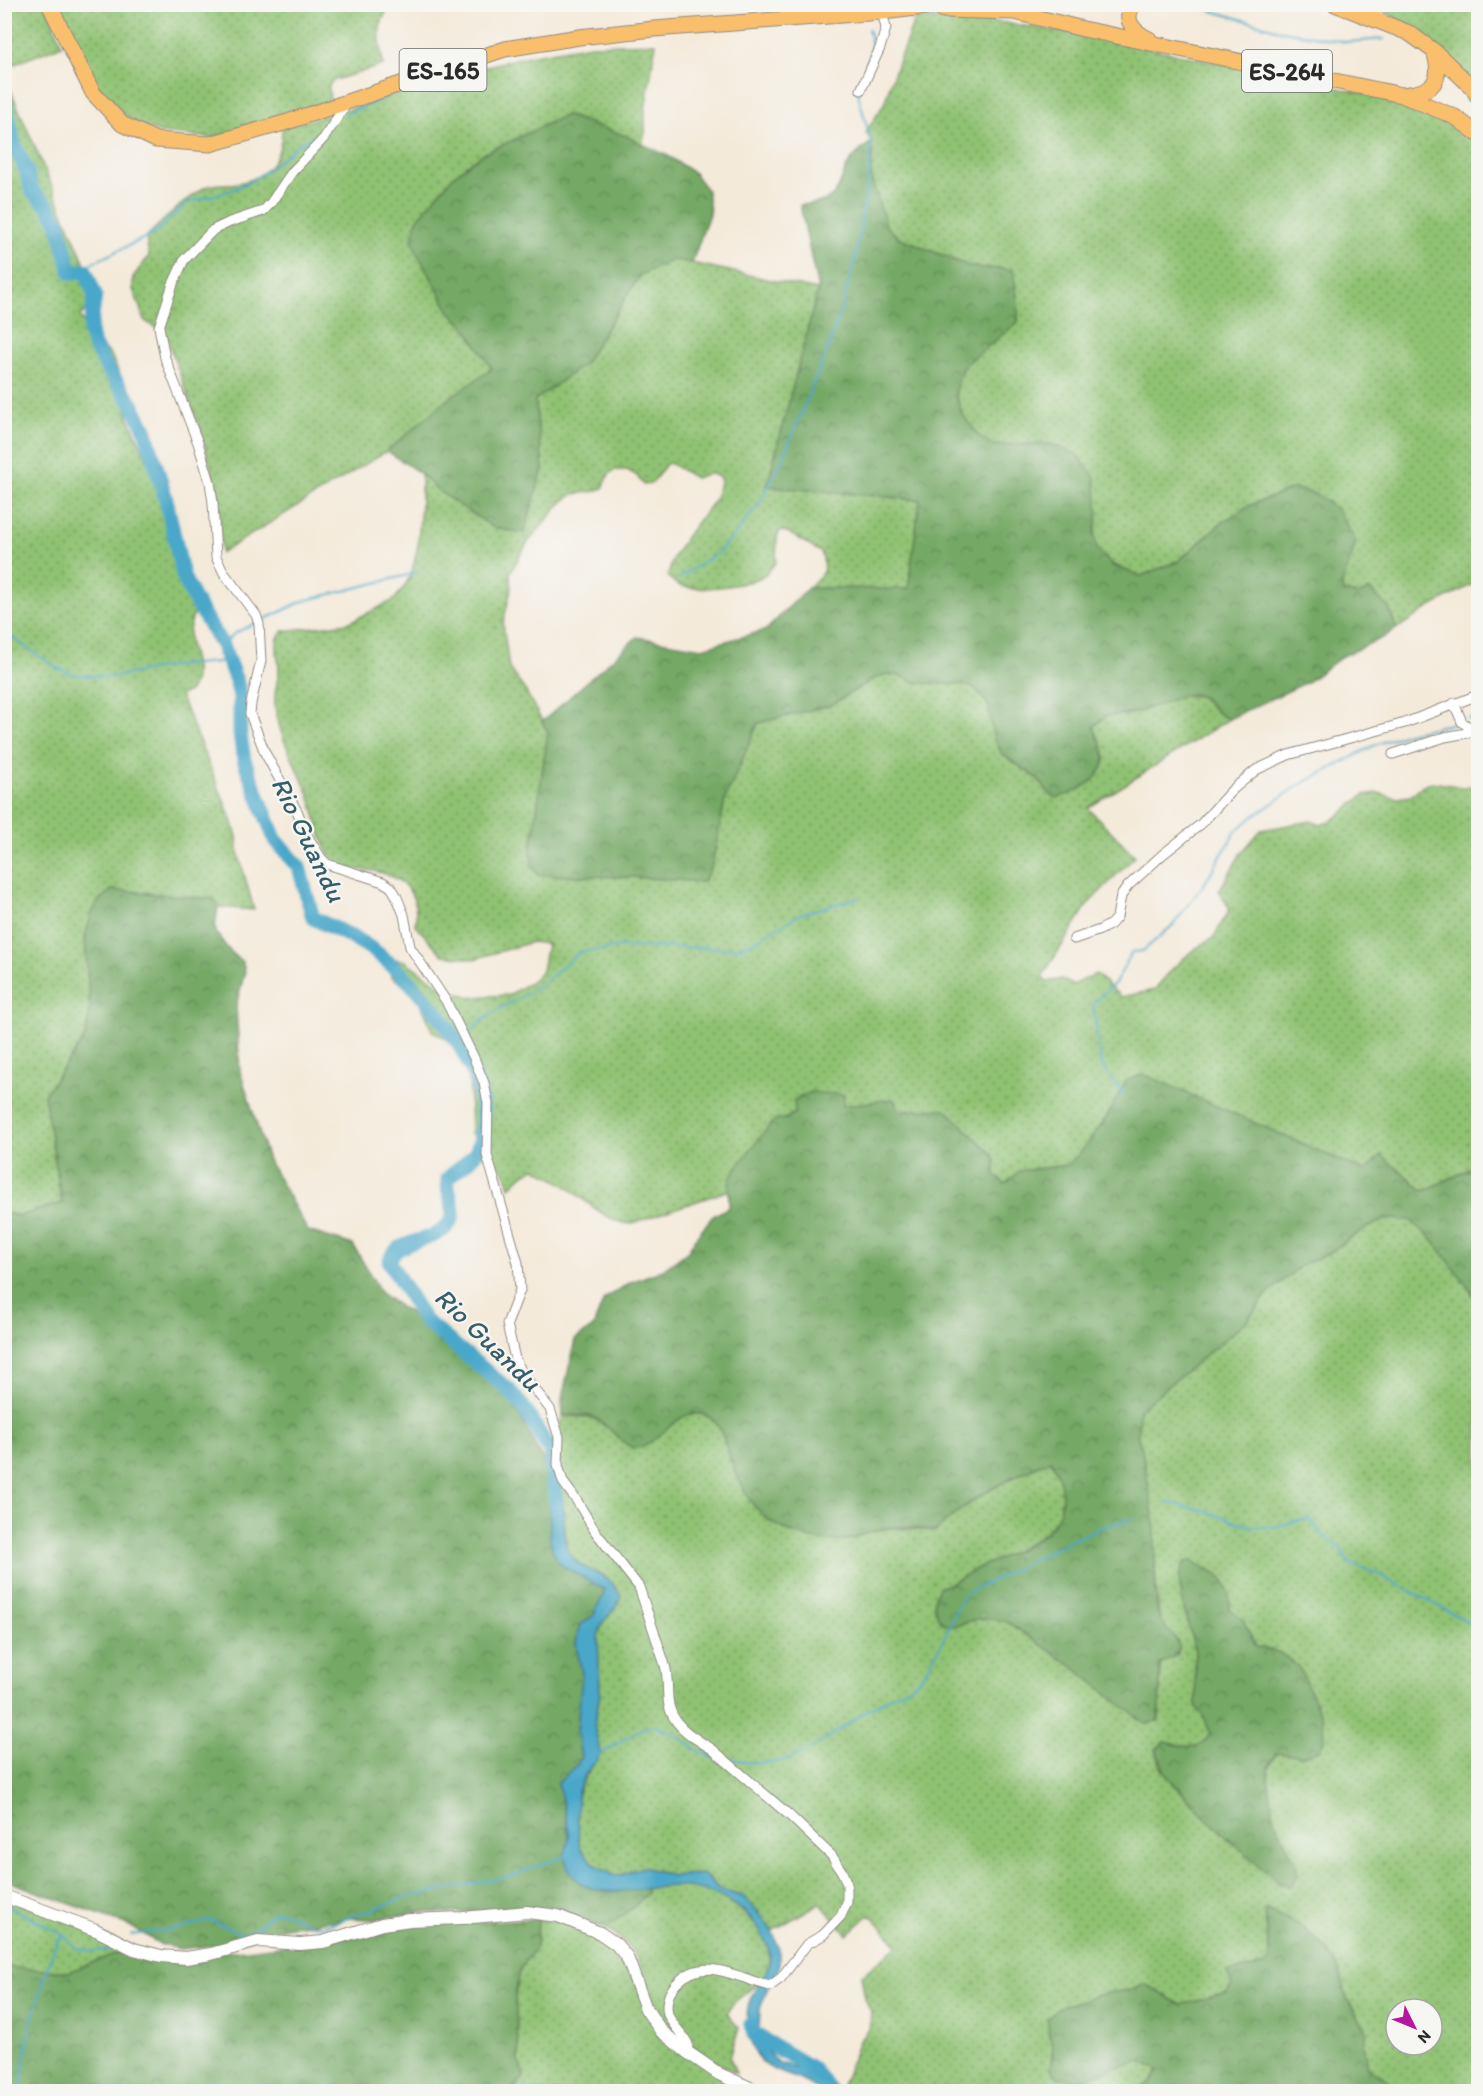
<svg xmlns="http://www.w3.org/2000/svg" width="1483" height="2096" viewBox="0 0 1483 2096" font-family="Itim,sans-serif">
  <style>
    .grass { fill: url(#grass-dots); stroke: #5e764f; stroke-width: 1.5; fill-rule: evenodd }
    .forest { fill: url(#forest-crowns); stroke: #506a48; stroke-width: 1.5 }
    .water { fill: #4aa7c9; stroke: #3a697a; stroke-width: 1.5 }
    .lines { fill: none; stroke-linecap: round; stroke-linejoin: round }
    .stream { stroke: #4aa7c9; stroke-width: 2 }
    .river { stroke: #4aa7c9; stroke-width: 15 }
    .minor-casing { stroke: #908a82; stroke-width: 11 }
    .tertiary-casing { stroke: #908a82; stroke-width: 14 }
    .secondary-casing { stroke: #908a82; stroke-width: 16 }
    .primary-casing { stroke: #908a82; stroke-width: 17 }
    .minor { stroke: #fff; stroke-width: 9 }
    .tertiary { stroke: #fff; stroke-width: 12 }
    .secondary { stroke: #fde5c4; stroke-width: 14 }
    .primary { stroke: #f9bf6c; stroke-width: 15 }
    .labels { text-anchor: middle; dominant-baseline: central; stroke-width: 4.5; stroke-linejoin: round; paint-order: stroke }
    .shield { fill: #f6f6f2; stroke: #686867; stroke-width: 1.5 }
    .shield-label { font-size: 24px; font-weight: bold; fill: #2b2b2b }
    .water-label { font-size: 27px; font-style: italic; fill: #375d6a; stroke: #f6f6f2 }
  </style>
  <defs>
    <pattern id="grass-dots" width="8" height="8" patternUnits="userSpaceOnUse" patternTransform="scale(1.5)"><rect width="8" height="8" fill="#90c273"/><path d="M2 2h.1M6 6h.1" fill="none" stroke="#769e5f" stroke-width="1.8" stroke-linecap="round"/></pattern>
    <pattern id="forest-crowns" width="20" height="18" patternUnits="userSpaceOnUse" patternTransform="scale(1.5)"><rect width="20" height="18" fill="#74a865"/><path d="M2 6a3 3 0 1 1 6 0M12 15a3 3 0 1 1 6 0" fill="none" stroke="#5f8953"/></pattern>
  </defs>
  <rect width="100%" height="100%" fill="#f6f6f2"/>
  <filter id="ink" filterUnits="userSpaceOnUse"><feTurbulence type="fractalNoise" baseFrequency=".0167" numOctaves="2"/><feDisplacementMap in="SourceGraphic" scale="12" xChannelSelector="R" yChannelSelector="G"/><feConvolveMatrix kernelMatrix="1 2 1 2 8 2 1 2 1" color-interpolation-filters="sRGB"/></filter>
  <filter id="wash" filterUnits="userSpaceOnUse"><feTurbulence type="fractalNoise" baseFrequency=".008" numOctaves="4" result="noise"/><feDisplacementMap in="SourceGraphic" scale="24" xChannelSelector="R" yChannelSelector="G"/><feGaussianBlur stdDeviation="1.35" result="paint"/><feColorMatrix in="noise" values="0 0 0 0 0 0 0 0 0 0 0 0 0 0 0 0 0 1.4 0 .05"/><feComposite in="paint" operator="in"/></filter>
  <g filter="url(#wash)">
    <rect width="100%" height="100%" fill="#f4eada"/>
    <!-- grass -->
    <path class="grass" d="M5,5H46L62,45L5,68Z
      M60,5H391C374,27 380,38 383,65L332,81L329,86L330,102L212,138L160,133L140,125L121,113L98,90L77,53Z
      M1373,5H1478V87L1413,28Z
      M915,18L993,21L1102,38L1413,104L1448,119L1478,138V581L1427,609L1396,629L1389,608L1358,595L1343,592L1342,584L1347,566L1349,530L1344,519L1295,488L1248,506L1220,524L1178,561L1141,576C1118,568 1088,558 1096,527L1076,454L1050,444L992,445L978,435L962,414L955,392L961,370L965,365L1018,322L1013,270L971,267L899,238L886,226L871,178L872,144L866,132L884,104L894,73Z
      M656,43L645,111V133L642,144L623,135L566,115L483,154L453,176L431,276L449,310L468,331L492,369L452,396L387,451L221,553L219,498L201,432L165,333L145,321L133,289V277L149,256L146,237C161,222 174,209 191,197C196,194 201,189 206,187C216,183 228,185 238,183C267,178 283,157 282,128L369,103L449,75L528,56L591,45Z
      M4,75L99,296L80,316L93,340L111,355L122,380L128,416L154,475L166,510L174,558L196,608C193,616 188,627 189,636C190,656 203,673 189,692L180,695L232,820L237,837L238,852L254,910L218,907L214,899L112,890L99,900L85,938L90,1011L85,1038L44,1095L62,1203L19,1216L4,1212Z
      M673,259L818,290L767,486L920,500L908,589L808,588C822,575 828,572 821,552L787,532L780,531L777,536L776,562C772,566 768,573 763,576C745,586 697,592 678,585C673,583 671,579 668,576L673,558L686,537L715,499L721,479C712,471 706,474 695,478L670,463L666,464L653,482L644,485L636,475L627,470H615L609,474L603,488L597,491L574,494L563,501L528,542L510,573L511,590L503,623L509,668L526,692L548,732L531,851L538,875L634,877L702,882L712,865L725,799L758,723L831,705L873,679L886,674L900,676L918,683L962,684L976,689L988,705L993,735L1002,754L1036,778L1051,795C1070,788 1108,781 1105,754C1103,744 1096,736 1094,726L1106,716L1114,714L1126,715L1138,712L1182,696H1200L1219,714L1229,719L1088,808L1135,856L1088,904L1042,977L1047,982L1061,979L1073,985L1096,974L1121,997L1154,990L1174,967L1193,950L1213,938L1230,909L1219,891L1241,853L1261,830L1311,821L1321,825L1334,819L1364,795L1378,793L1397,798L1411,796L1419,788L1432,782L1463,787L1478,785V1165L1424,1191L1381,1155L1365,1171L1143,1074L1113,1108L1081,1152L1067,1165L1020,1171L1005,1184L995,1175V1161L992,1154L945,1109L900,1111L893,1099L842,1106L844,1095L795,1113L766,1130L761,1139L731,1178L730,1190L630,1224C605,1221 588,1202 569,1188C558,1180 546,1175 535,1168L524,1174L510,1187C505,1169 498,1159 480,1154L477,1140L471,1133L469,1071L463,1060L446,1038L433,1032L417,994L392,977L380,956L405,961L445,989L471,997L509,995L532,981L542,971L547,944L532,942L474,959L443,955L415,925C420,894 405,877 374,871C361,869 345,872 335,862C320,845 317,816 309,795C297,766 279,738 275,706C273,694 278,682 279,670C279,661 275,647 278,638C279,635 282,633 283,631L348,623L394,600L405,586L412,572L418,545L421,501V474L441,493L543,469L535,400L584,364L640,275Z
      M1387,1219C1394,1219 1404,1217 1410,1220C1432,1231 1469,1284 1478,1306V2091H1405L1368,2068L1364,2044L1367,2031L1347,1999L1340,1972L1265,1909L1269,1955L1266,1965L1227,1973L1232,1985L1227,1993L1181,2005L1145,1984L1132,1990L1106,1993L1057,2008L1050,2069L1102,2071L1141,2061L1157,2069C1158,2083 1141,2087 1130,2092L840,2091L859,2041L869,2030L871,2013L865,1998L861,1976L898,1945L870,1914L847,1935L820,1903L772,1931L757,1911L744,1897L720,1890L708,1878L694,1874L672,1876L643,1867L621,1875H613L594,1864L581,1849L579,1842C576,1800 571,1793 598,1759V1743L594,1725L600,1694L598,1637L602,1623L616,1607V1588L604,1576L582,1567L567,1551L562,1496L556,1483L553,1441L563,1416L591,1417L614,1432L619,1438L645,1444L687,1414H700L710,1417L719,1426L731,1460L750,1501L776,1524L813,1539L892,1528L936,1531C969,1499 1009,1478 1051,1460C1057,1472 1062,1482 1063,1495C1066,1534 1009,1554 980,1567C966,1574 954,1583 939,1588L935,1609L939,1618L946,1625L953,1626L976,1619H991L1007,1622L1068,1663L1146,1724L1159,1721L1160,1664L1178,1654V1641L1165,1629L1159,1617L1155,1570V1535L1142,1450L1138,1438L1139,1410L1247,1321L1267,1294L1303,1264L1327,1254L1366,1228ZM1191,1561C1215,1572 1231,1581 1230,1610L1246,1626L1256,1647L1278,1652L1302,1756L1276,1753C1274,1759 1269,1765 1268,1770C1267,1775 1272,1816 1274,1821C1277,1830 1282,1838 1287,1846L1280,1884L1205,1817L1166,1775L1160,1764L1156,1749L1165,1742C1184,1746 1196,1753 1210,1735L1206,1721L1196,1705L1195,1651L1184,1609ZM1396,2009H1432V2045H1396Z
      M673,1886C683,1887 696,1886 705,1890C736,1901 783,1937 765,1975C759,1987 732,1998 727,2014L739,2028L730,2058L736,2073C713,2061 681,2041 666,2020C637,1981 651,1946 593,1924L647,1893L646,1888Z
      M4,1897L132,1947L69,1972L5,1967Z
      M538,1919L568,1922L611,1942L659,2023L735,2084L692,2092H512L524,2077L519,2061L515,1996L520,1969L536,1947Z"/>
    <!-- forest -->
    <path class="forest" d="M566,115L623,135L668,156L694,173L707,190L710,211L692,263L673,260L640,275L584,364L535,400L543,469L524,533L494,528L441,493L421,474L387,451L452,396L492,369L468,331L449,310L416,251L412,238L417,220L453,176L483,154Z
      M870,143L872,144L871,178L886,226L900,238L971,267L1013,270L1018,304V322L965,365L961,370L955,392L962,414L978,435L992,445L1050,444L1076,454L1095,477L1098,513L1094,535L1097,549L1113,566L1141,576L1179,561L1220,524L1248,506L1295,488L1317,495L1337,509L1356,542L1342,584L1343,592L1358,595L1370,590L1389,608L1396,629L1384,637L1343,656L1307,682L1229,719L1219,714L1204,698L1193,694L1182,696L1138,712L1106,716L1094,727C1096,736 1103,744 1104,753C1108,778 1075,794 1056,798L1051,795L1036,777L1002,754L993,735L988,705L976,689L962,684L918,683L900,676L886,674L873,679L831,705L758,723L725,799L712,865L703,882L634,877L538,875L532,865L531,851L548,732L542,722L637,637L702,648L766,630L808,588L908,589L920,500L767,486L818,290L800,205C809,204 819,204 828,199C840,193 842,174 849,163C855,154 862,149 870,143Z
      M112,890L214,899L218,907L215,928L217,934L227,948L242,962L245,971L236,1006L240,1071L268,1160L308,1231L353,1245L381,1293L403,1309L419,1316L436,1339L475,1369L493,1378L506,1390L546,1466L550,1503V1539L575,1573L606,1590L594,1615L582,1624L576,1644L582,1674L577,1731L581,1757L577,1765L559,1784L569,1835L568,1844L588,1887L612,1892L646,1888L647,1893L634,1907L608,1926L593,1924L563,1912L455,1913L416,1912L376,1920L352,1918L285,1927L256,1937L225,1944L180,1949L162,1945L128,1925L5,1880L4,1213L19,1216L62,1203L44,1095L85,1038L90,1011L85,938L92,912L99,900Z
      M1143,1074L1365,1171L1381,1155L1424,1191L1478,1165V1306L1472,1292L1431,1238L1410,1220L1386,1219L1366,1228L1327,1254L1303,1264L1267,1294L1247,1321L1139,1410L1138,1438L1142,1450C1147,1478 1153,1506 1155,1533C1156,1559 1152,1592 1159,1617C1163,1628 1179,1639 1179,1647C1180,1656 1167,1660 1160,1664L1159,1721L1146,1724L1068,1663L1007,1622L991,1619H976L953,1626L946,1625L939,1618L935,1609L934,1599L939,1588C954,1583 966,1574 980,1567C1032,1544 1086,1526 1051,1460C1009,1477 968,1499 936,1531C917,1528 896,1525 877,1530C866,1532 857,1538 846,1540C824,1545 795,1535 776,1525C752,1512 739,1482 730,1458C725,1445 723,1426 710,1418C681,1398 662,1446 635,1448C624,1448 605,1420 591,1416C583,1414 572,1416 563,1416L562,1399L575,1340L593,1327L604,1299L631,1282L663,1270L687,1252L699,1233L713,1216L729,1207C729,1199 728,1188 730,1179C733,1170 768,1127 776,1119H786L795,1113L794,1100L811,1092L844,1095L843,1106L893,1099L900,1111L945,1109L992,1154L995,1161V1175L1005,1184L1020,1171L1067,1165L1081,1152L1106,1119L1126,1081Z
      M1191,1561C1218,1574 1231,1577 1230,1610L1243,1620L1256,1647L1278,1652L1298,1665L1322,1718L1324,1739L1320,1750L1302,1756L1276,1753L1268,1767V1779L1273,1809V1818L1296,1864L1297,1876L1290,1886L1280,1884L1205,1817L1166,1775L1156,1749L1164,1742C1184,1746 1197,1753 1210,1735L1206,1721L1196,1705L1195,1651L1184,1609L1179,1579L1184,1562Z
      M1265,1909L1300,1925L1327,1949L1340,1972L1347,1999L1367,2031L1364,2044L1368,2068L1405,2091H1130C1141,2087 1158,2083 1157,2069L1141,2061L1120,2066L1077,2081L1056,2076L1050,2069L1053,2055L1047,2019L1057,2008L1106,1993L1132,1990L1145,1984L1181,2005L1227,1993L1232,1985L1227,1972L1266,1965L1269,1955Z
      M538,1919L536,1947L520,1969L515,1996L519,2061L524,2077L512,2091H5L4,1967L69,1972L132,1947L161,1957L247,1950L384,1932L418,1924Z"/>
    <!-- water -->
    <path class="water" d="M556,1483C558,1488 561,1492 562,1497C565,1510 562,1542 569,1553C583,1575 609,1569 621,1597L616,1607L602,1623L598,1637L600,1694L594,1725L600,1751L598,1759L584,1776L577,1794L579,1842L581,1849L594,1864L613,1875H621L643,1867L672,1876L703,1874L720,1890L744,1897L757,1911L772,1931L779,1948V1969L768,1987L760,2009L759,2033L768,2051L779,2063L812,2071L825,2077L840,2091C835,2091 827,2093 822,2091C812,2087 803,2080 793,2077C782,2073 765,2068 758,2057C748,2042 744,2017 750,2000C756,1985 771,1972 770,1955C768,1943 758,1927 751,1918C733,1898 700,1886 673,1886C639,1886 583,1908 566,1863C562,1853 570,1843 569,1832C566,1816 562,1800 558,1783L577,1765L581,1757L577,1731L582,1674L576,1644L578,1630L582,1624L594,1615L605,1590L564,1567L558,1561L553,1552L550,1539L549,1485Z"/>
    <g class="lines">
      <!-- stream -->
      <path class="stream" d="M1204,4L1209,10L1283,31L1347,42L1384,39
        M1412,9L1416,4
        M865,71L872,45L868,29
        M346,114L383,99
        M71,273L153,234L187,203L229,191L250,182L273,166L299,144L317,135L327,124
        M679,578L719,552L735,535L760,502L780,465L830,343L845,297L854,264L869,176L871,142L858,94L859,90
        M261,621L303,601L416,573
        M4,632L57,668L74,675L111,677L172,666L228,661
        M222,645L235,633L256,623
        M1468,719L1478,715
        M465,1035L492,1013L537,988L580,952L619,947L737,948L753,942L800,914L858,898
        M1125,1095L1108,1076L1101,1063L1093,1004L1116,982L1132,952L1143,951L1173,925L1204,884L1236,831L1251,818L1298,786L1375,745L1408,733L1455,723
        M1165,1502L1198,1509L1250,1526L1274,1527L1309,1518L1322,1534L1340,1548L1349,1563L1376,1573L1478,1627
        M597,1756L641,1729L655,1726L669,1731L696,1749L716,1759
        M728,1757C791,1780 828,1734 877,1704C891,1695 909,1691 920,1678C938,1655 949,1627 961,1600L966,1594L1069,1541L1100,1528L1134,1518
        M4,1904L64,1935L76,1948L90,1951L111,1950
        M131,1935L182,1928L210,1920L242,1934C258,1931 263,1918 277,1911C294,1913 306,1927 325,1926L408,1897L511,1876L567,1855
        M20,2092L30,2027L53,1951L58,1941L64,1935"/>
      <!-- river -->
      <path class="river" d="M4,97L14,144L27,172L32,191L47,205L58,222L71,273L85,270L95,295L90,331L92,341L105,365L132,404L145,429L166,499L183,576L194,599L222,645L237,683L240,697V734L244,760L275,839L299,867L313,918C335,929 358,938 377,953C427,992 505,1081 477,1150C472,1162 456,1168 448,1179C445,1195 460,1209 449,1224C437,1243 390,1239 390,1263L424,1320L509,1390L524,1408L550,1451L556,1504
        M751,2024L754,2034L813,2069L831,2092"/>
    </g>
  </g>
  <g filter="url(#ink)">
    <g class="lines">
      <defs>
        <path id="minor" d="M861,90L880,48L886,28L882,12
          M347,103L324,138L292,172L270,204L263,211L230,222L213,230L184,260L173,284L159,327L165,358L198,443L210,482L213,503L216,557L224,573L256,615L259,624L261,661L251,703L250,714L265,753L298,813L306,834L321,858L327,864L383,882L391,887L396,895L404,915L410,947L446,1001L474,1058L484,1083L488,1103L487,1155L518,1263L520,1290L507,1324L515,1359L523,1374L550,1409L559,1437L558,1465L563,1482L577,1501L595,1531L639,1587L665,1665C668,1676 667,1686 668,1698C669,1724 692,1737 712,1749L789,1815L832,1856L842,1872L847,1884V1902L841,1916L823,1935L807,1944L781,1978L770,1986C738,1979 704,1953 676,1984C669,1992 665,2002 668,2014C671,2025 683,2033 688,2044L687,2052
          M1454,703L1462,722L1475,731
          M1393,754L1445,737L1478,731
          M1074,939L1100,930L1111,924L1117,917L1121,896L1128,886L1162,855L1201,824L1232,790L1256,770L1288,755L1405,723L1478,695"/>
        <path id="tertiary" d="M4,1896L96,1930L134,1949L161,1956L186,1958L211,1954L258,1941L300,1944L323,1942L382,1924L410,1920L463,1918L527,1912L558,1916L600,1933L616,1944L627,1957L646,2009L661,2031L687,2052L719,2074L759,2092"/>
        <path id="secondary" d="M1362,4L1379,20"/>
        <path id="primary" d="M49,4L93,93L122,124L156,140L210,144L284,123L505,49L579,37L654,29L882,12L952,4
          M1134,4C1121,20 1135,33 1149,39
          M1335,4L1409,33L1434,51L1473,88L1478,97
          M943,10L1015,12L1083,29L1402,95L1455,117L1478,134
          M1402,95C1433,92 1444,82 1434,51"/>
      </defs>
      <!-- minor casing -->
      <use href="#minor" class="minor-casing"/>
      <!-- tertiary casing -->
      <use href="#tertiary" class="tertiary-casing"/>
      <!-- secondary casing -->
      <use href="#secondary" class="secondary-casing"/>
      <!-- primary casing -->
      <use href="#primary" class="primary-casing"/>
      <!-- minor -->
      <use href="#minor" class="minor"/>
      <!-- tertiary -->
      <use href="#tertiary" class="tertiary"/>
      <!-- secondary -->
      <use href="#secondary" class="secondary"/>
      <!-- primary -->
      <use href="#primary" class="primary"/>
    </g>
  </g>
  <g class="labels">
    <!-- shield labels -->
    <g class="shield">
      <rect x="399.5" y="49" width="87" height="42" rx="4.5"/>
      <rect x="1242" y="50" width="90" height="42" rx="4.5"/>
    </g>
    <g class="shield-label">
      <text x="443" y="70">ES-165</text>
      <text x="1287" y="71">ES-264</text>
    </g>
    <!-- water labels -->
    <g class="water-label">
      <text transform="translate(309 839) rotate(64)">Rio Guandu</text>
      <text transform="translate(488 1339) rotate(44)">Rio Guandu</text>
    </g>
  </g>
  <!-- margin -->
  <rect width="1483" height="2096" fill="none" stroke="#f6f6f2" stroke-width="24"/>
  <!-- north arrow -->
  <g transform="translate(1414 2027) rotate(133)"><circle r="28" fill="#f6f6f2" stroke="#a5a5a2" stroke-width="1.5"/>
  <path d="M0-4.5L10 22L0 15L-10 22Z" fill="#b5179e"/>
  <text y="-9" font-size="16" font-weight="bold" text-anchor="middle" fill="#2b2b2b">N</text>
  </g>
</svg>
